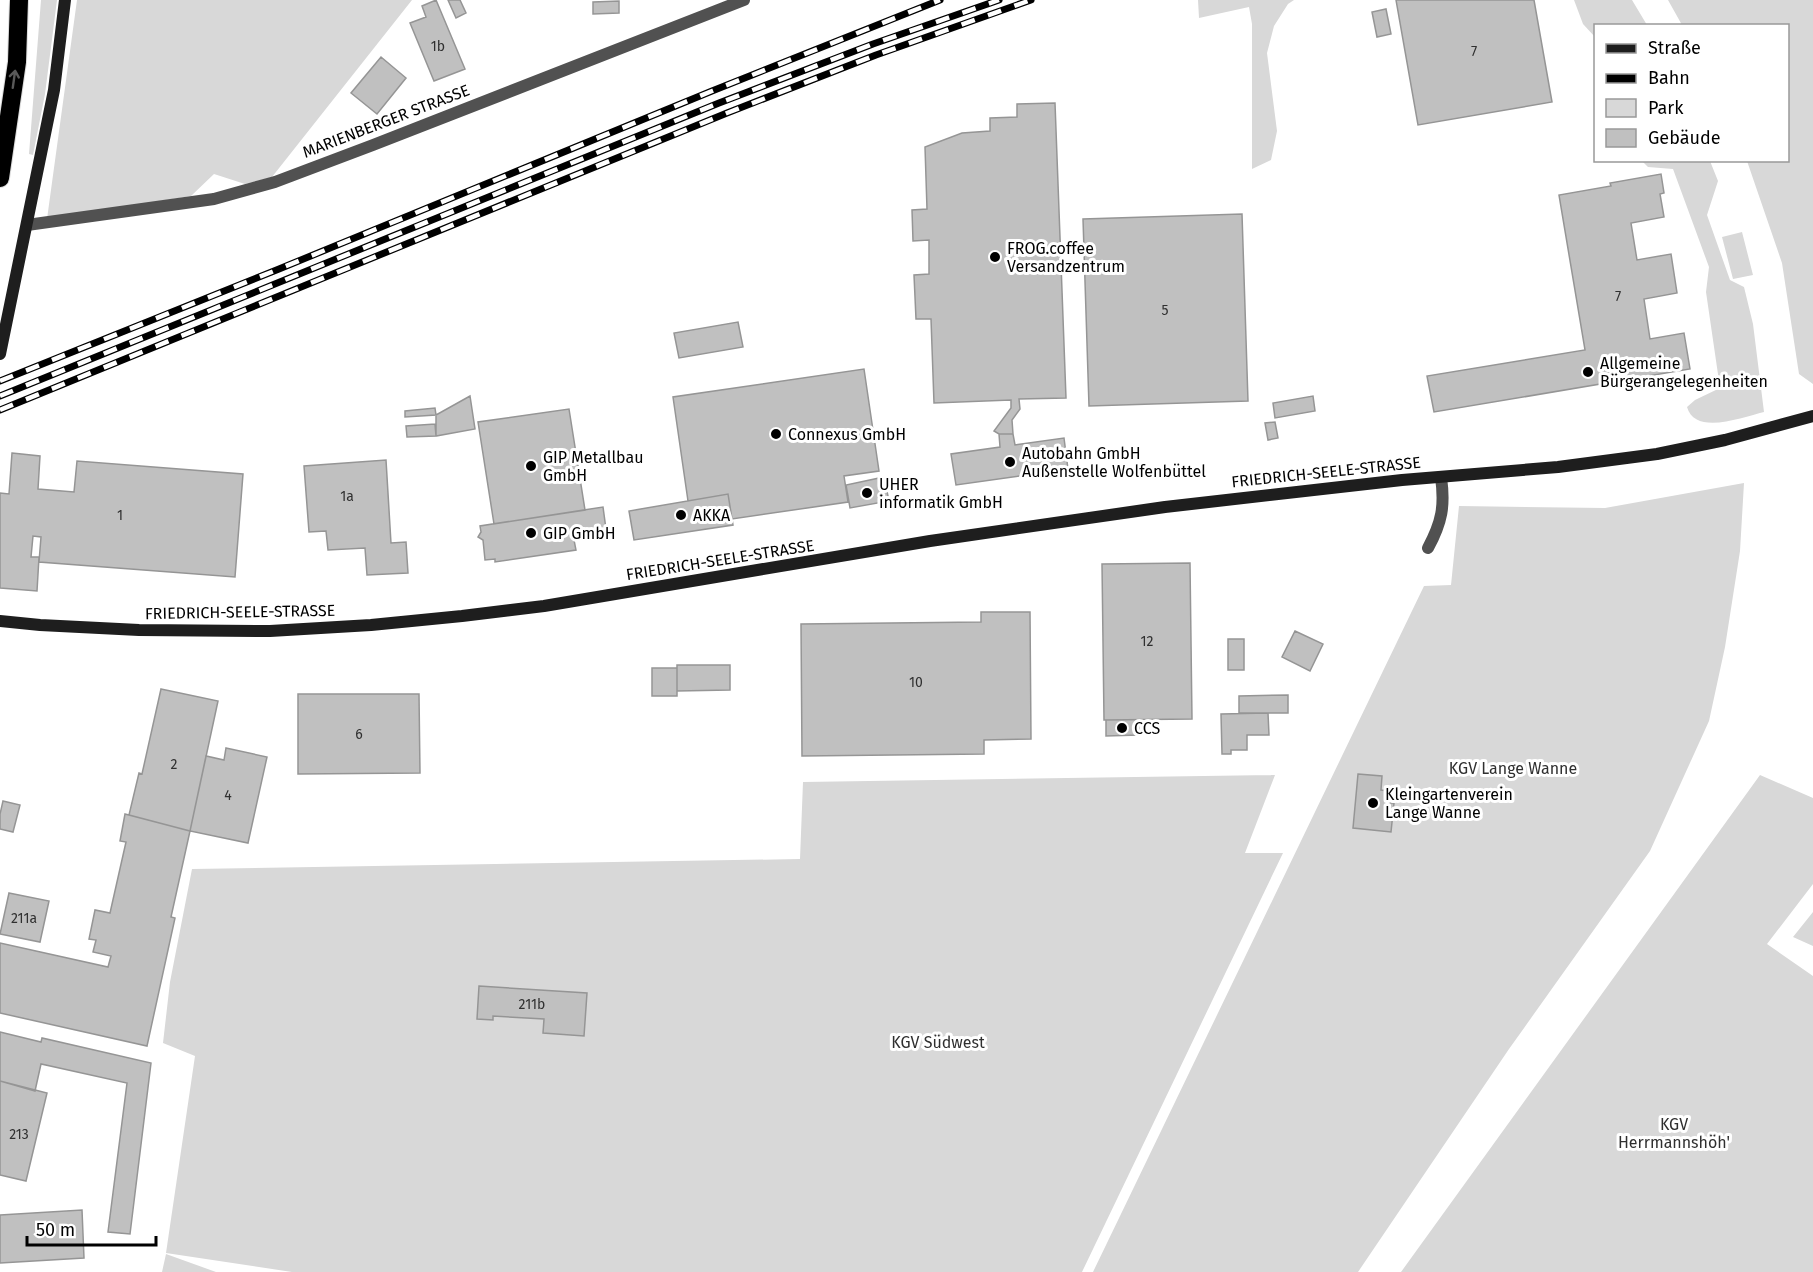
<svg xmlns="http://www.w3.org/2000/svg" width="1813" height="1272" viewBox="0 0 1813 1272" font-family="'Fira Sans',sans-serif">
  <style>
    .green { fill: #d8d8d8 }
    .building { fill: #c0c0c0; stroke: #959595; stroke-width: 1.5 }
    .lines { fill: none; stroke-linecap: round; stroke-linejoin: round }
    .highway-casing { stroke: #dbdbdb; stroke-width: 20 }
    .street { stroke: #515151; stroke-width: 12 }
    .secondary { stroke: #1e1e1e; stroke-width: 12 }
    .highway { stroke: #000; stroke-width: 18 }
    .rail-casing { stroke: #000; stroke-width: 7 }
    .rail { stroke: #fff; stroke-width: 4.5; stroke-dasharray: 14; stroke-linecap: butt }
    .oneway { stroke: #595959 }
    .poi-dot { fill: #000; stroke: #fff; stroke-width: 2 }
    .labels { text-anchor: middle; dominant-baseline: central; stroke-width: 6; stroke-linejoin: round; paint-order: stroke }
    .number-label { font-size: 14px; fill: #303030 }
    .street-label { font-size: 16px; fill: #000; stroke: #fff }
    .poi-label { font-size: 16px; fill: #000; stroke: #fff; text-anchor: start }
    .park-label { font-size: 16px; fill: #2f2f2f; stroke: #fff }
  </style>
  <rect width="100%" height="100%" fill="#fff"/>
  <!-- green -->
  <path class="green" d="M41,0H57L45,94L33,155L29,154Z
    M77,0H412L272,177L245,184L214,174L191,196L47,219Z
    M1198,0H1294L1288,4L1274,26L1267,53L1277,131L1271,160L1252,169V24L1249,7L1199,18Z
    M1574,0H1632L1647,25L1596,26L1595,37L1583,24Z
    M1668,0H1813V384L1799,374L1782,263L1747,161L1788,160V26L1682,25Z
    M1642,161H1710L1718,181L1707,215L1730,280L1744,287L1753,324L1764,412C1743,417 1695,436 1687,407L1695,400L1720,388L1706,292L1709,267L1673,169L1648,167Z
    M1742,232L1753,275L1733,279L1722,237Z
    M1744,483L1740,551L1725,647L1709,721L1650,851L1509,1049L1358,1272H1093L1424,586L1451,585L1459,506L1605,508Z
    M1275,775L1245,853H1283L1082,1272H292L166,1253L195,1056L163,1043L170,982L192,869L800,859L803,782Z
    M1760,775L1813,798V884L1767,944L1813,976V1272H1401Z
    M1813,912V946L1793,937Z
    M166,1254L216,1272H162Z"/>
  <!-- building -->
  <path class="building" d="M436,0L465,69L434,81L410,23L426,17L422,6Z
    M448,0H460L466,13L456,18Z
    M1396,0H1534L1552,102L1418,125Z
    M619,1V13L593,14V2Z
    M1386,9L1391,34L1377,37L1372,12Z
    M381,57L406,78L377,114L351,93Z
    M1055,103L1066,398L1019,399L1020,409L1012,420L1013,434H999L994,431L1011,408V400L934,403L931,319H916L914,275L929,274V240L913,241L912,210L927,209L925,147L962,133L990,131V118L1017,117V104Z
    M1661,174L1664,193L1660,194L1664,217L1631,223L1637,260L1671,254L1677,293L1644,299L1650,339L1684,333L1690,369L1434,412L1427,376L1585,350L1559,195L1611,186L1610,183Z
    M1242,214L1248,401L1089,406L1083,219Z
    M738,322L743,347L679,358L674,333Z
    M864,369L879,471L844,476L848,502L732,519L728,494L688,501L673,397Z
    M470,396L475,429L436,436V415Z
    M1313,396L1315,411L1275,418L1273,403Z
    M435,408L436,415L405,417V411Z
    M569,409L585,510L494,524L478,422Z
    M1275,422L1278,438L1268,440L1265,423Z
    M435,424L436,436L407,437L406,426Z
    M999,434H1013L1015,445L1064,438L1068,469L956,485L951,454L1000,447Z
    M12,453L40,456L38,489L74,492L77,461L243,474L235,577L39,562L41,537L33,536L31,557H39L37,591L0,588V493L9,494Z
    M386,460L391,543L406,542L408,573L367,575L365,548L328,550L326,531L309,532L304,466Z
    M884,477L889,501L850,508L846,485Z
    M728,494L733,525L634,540L629,511Z
    M603,507L606,529L573,535L576,550L495,562V559L485,560L483,540L478,537L481,532L480,526Z
    M1190,563L1192,719L1104,720L1102,564Z
    M981,612H1030L1031,739L984,740V754L802,756L801,624L981,622Z
    M1295,631L1323,644L1310,671L1282,657Z
    M1228,639H1244V670H1228Z
    M677,665H730V690L677,691Z
    M652,668H677V696H652Z
    M161,689L218,701L190,831L129,815L139,773L142,774Z
    M298,694H419L420,773L298,774Z
    M1288,695V713H1239V696Z
    M1268,713L1269,735H1247V750H1231V754H1222L1221,714Z
    M1106,720H1139V735L1106,736Z
    M226,748L267,757L248,843L190,831L206,756L224,760Z
    M1358,774L1382,776L1381,790L1390,791L1389,803H1394L1391,832L1353,828Z
    M3,801L20,805L13,832L0,829V814Z
    M125,814L190,831L171,917L175,918L147,1046L0,1013V943L108,967L111,956L93,952L96,940L89,939L95,910L110,913L126,842L120,841Z
    M9,893L49,901L40,942L0,934Z
    M479,986L587,993L584,1036L543,1033L544,1019L493,1016V1020L477,1019Z
    M0,1032L41,1042L42,1038L151,1063L130,1234L108,1232L127,1083L41,1064L35,1091L0,1081Z
    M0,1081L47,1093L26,1181L0,1175Z
    M82,1210L84,1258L0,1263V1215Z"/>
  <g class="lines">
    <defs>
      <path id="highway" d="M0,178L17,62L19,0"/>
    </defs>
    <!-- highway casing -->
    <use href="#highway" class="highway-casing"/>
    <!-- street -->
    <path class="street" d="M27,225L214,199L275,182L373,145L744,0
      M1428,548C1442,522 1445,506 1441,477"/>
    <!-- secondary -->
    <path class="secondary" d="M0,354L54,90L65,0
      M0,621L40,625L139,630L270,631L371,625L462,616L544,606L930,541L1165,507L1402,480L1558,467L1657,454L1725,440L1813,416"/>
    <!-- highway -->
    <use href="#highway" class="highway"/>
    <defs>
      <path id="rail" d="M0,381L279,269L712,91L940,0
        M0,396L719,103L873,44L999,0
        M0,410L727,113L876,55L1031,0"/>
    </defs>
    <!-- rail casing -->
    <use href="#rail" class="rail-casing"/>
    <!-- rail -->
    <use href="#rail" class="rail"/>
  </g>
  <!-- one-way arrows -->
  <defs><path id="oneway-shaft" d="M-6 0H5M1.5-3L5.5 0L1.5 3" fill="none" stroke-width="1.6" stroke-linecap="round" stroke-linejoin="round" transform="scale(1.5)"/></defs>
  <use class="oneway" href="#oneway-shaft" transform="translate(14 79) rotate(-82)"/>
  <!-- markers -->
  <g class="poi-dot">
    <circle cx="995" cy="257" r="6"/>
    <circle cx="1588" cy="372" r="6"/>
    <circle cx="776" cy="434" r="6"/>
    <circle cx="1010" cy="462" r="6"/>
    <circle cx="531" cy="466" r="6"/>
    <circle cx="867" cy="493" r="6"/>
    <circle cx="681" cy="515" r="6"/>
    <circle cx="531" cy="533" r="6"/>
    <circle cx="1122" cy="728" r="6"/>
    <circle cx="1373" cy="803" r="6"/>
  </g>
  <g class="labels">
    <!-- number labels -->
    <g class="number-label">
      <text x="438" y="46">1b</text>
      <text x="1474" y="51">7</text>
      <text x="1618" y="296">7</text>
      <text x="1165" y="310">5</text>
      <text x="347" y="496">1a</text>
      <text x="120" y="515">1</text>
      <text x="1147" y="641">12</text>
      <text x="916" y="682">10</text>
      <text x="359" y="734">6</text>
      <text x="174" y="764">2</text>
      <text x="228" y="795">4</text>
      <text x="24" y="918">211a</text>
      <text x="532" y="1004">211b</text>
      <text x="19" y="1134">213</text>
    </g>
    <!-- street labels -->
    <g class="street-label">
      <text transform="translate(386 121) rotate(-21)">MARIENBERGER STRASSE</text>
      <text transform="translate(1326 472) rotate(-6)">FRIEDRICH-SEELE-STRASSE</text>
      <text transform="translate(720 560) rotate(-9)">FRIEDRICH-SEELE-STRASSE</text>
      <text transform="translate(240 612) rotate(-1)">FRIEDRICH-SEELE-STRASSE</text>
    </g>
    <!-- poi labels -->
    <g class="poi-label">
      <text x="1007" y="248">FROG.coffee<tspan x="1007" dy="18">Versandzentrum</tspan></text>
      <text x="1600" y="363">Allgemeine<tspan x="1600" dy="18">Bürgerangelegenheiten</tspan></text>
      <text x="788" y="434">Connexus GmbH</text>
      <text x="1022" y="453">Autobahn GmbH<tspan x="1022" dy="18">Außenstelle Wolfenbüttel</tspan></text>
      <text x="543" y="457">GIP Metallbau<tspan x="543" dy="18">GmbH</tspan></text>
      <text x="879" y="484">UHER<tspan x="879" dy="18">informatik GmbH</tspan></text>
      <text x="693" y="515">AKKA</text>
      <text x="543" y="533">GIP GmbH</text>
      <text x="1134" y="728">CCS</text>
      <text x="1385" y="794">Kleingartenverein<tspan x="1385" dy="18">Lange Wanne</tspan></text>
    </g>
    <!-- park labels -->
    <g class="park-label">
      <text x="1513" y="768">KGV Lange Wanne</text>
      <text x="938" y="1042">KGV Südwest</text>
      <text x="1674" y="1124">KGV<tspan x="1674" dy="18">Herrmannshöh'</tspan></text>
    </g>
  </g>
  <!-- legend -->
  <rect x="1594" y="24" width="195" height="138" fill="#ffffff" stroke="#999999" stroke-width="1.5"/>
  <rect x="1606" y="44" width="30" height="9" fill="#1e1e1e" stroke="#999999" stroke-width="1.5"/>
  <text x="1648" y="54" font-size="18" fill="#000000">Straße</text>
  <rect x="1606" y="74" width="30" height="9" fill="#000000" stroke="#999999" stroke-width="1.5"/>
  <text x="1648" y="84" font-size="18" fill="#000000">Bahn</text>
  <rect x="1606" y="99" width="30" height="18" fill="#d8d8d8" stroke="#999999" stroke-width="1.5"/>
  <text x="1648" y="114" font-size="18" fill="#000000">Park</text>
  <rect x="1606" y="129" width="30" height="18" fill="#c0c0c0" stroke="#999999" stroke-width="1.5"/>
  <text x="1648" y="144" font-size="18" fill="#000000">Gebäude</text>
  <!-- scale -->
  <path d="M27 1236v9h129v-9" fill="none" stroke="#000000" stroke-width="3"/>
  <text x="36" y="1236" font-size="18" fill="#000000" stroke="#ffffff" stroke-width="4.5" paint-order="stroke">50 m</text>
</svg>
